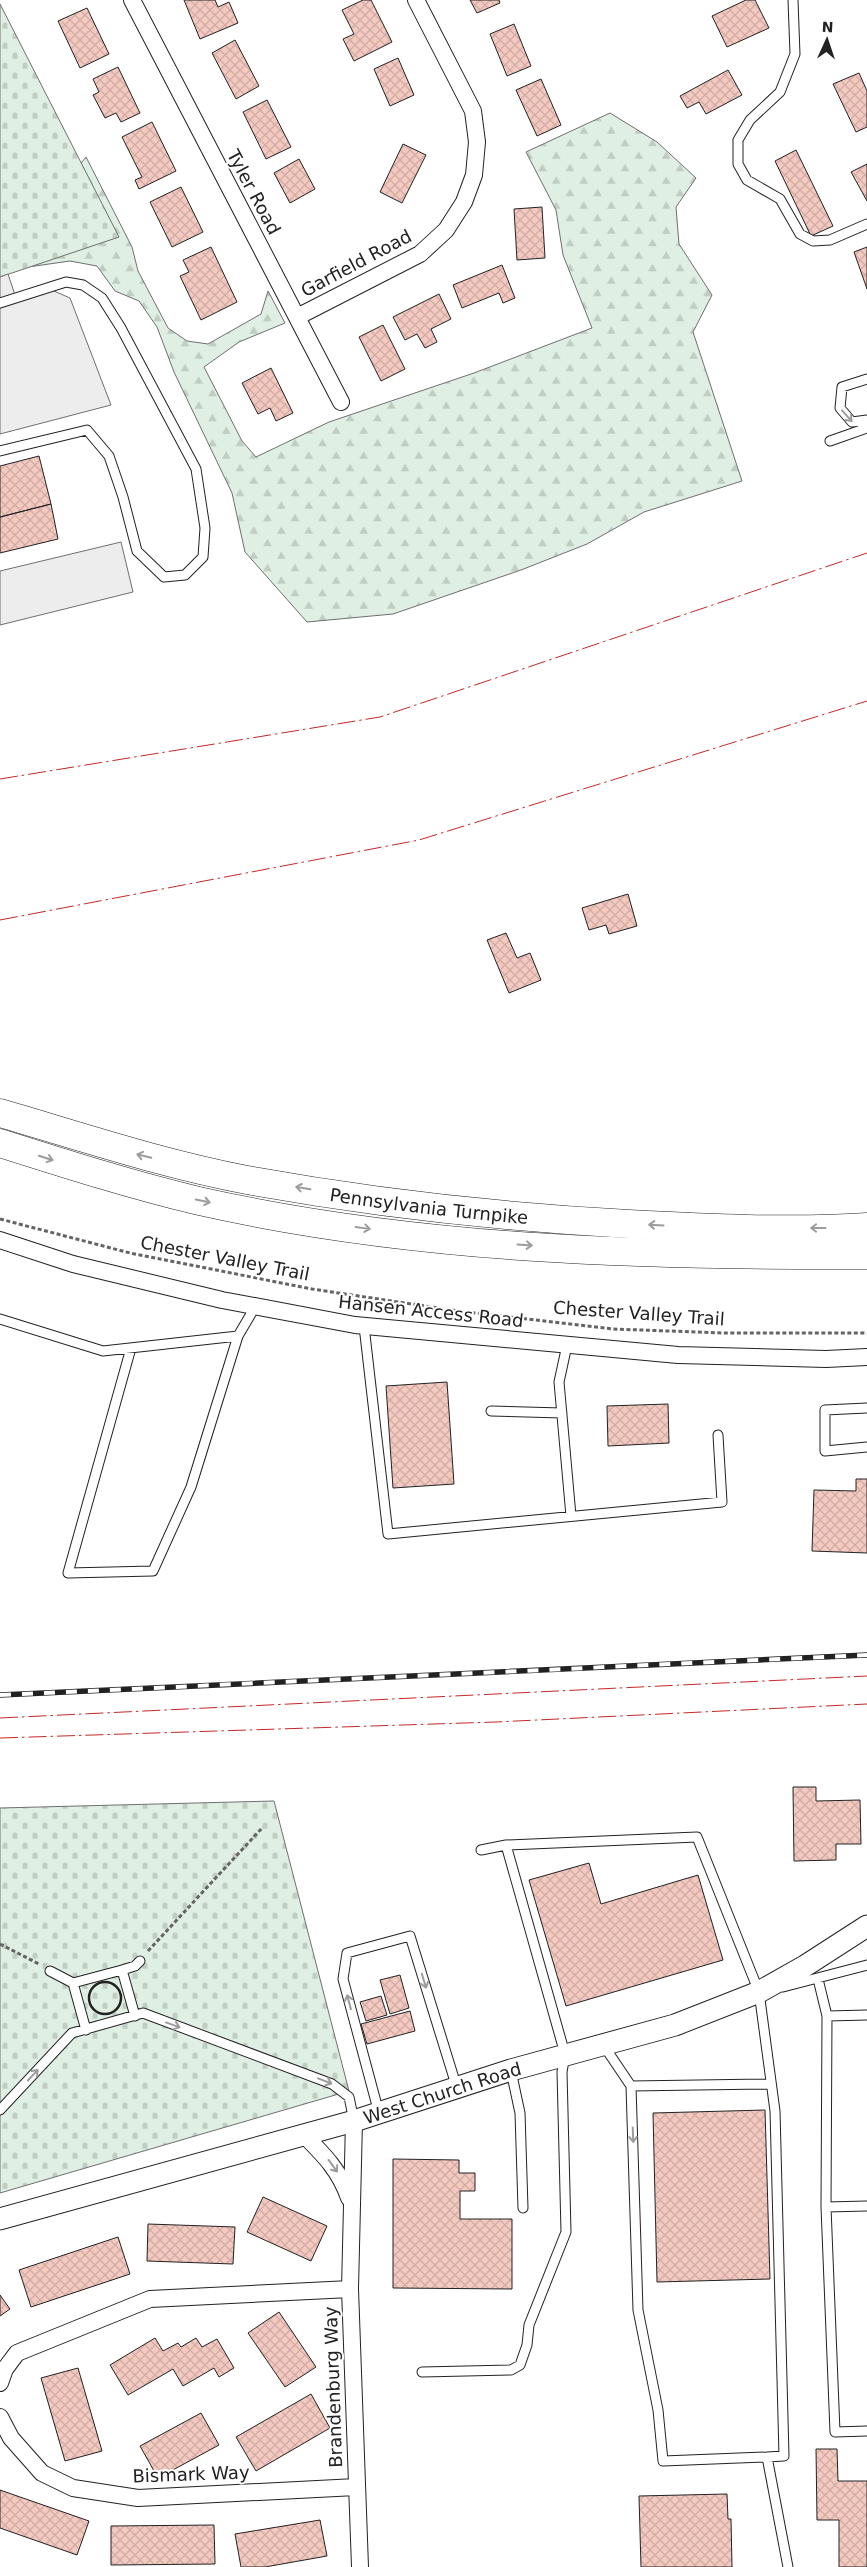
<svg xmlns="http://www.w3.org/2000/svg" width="867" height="2567" viewBox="0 0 867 2567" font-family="'DejaVu Sans',sans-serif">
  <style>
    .forest { fill: url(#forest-firs); stroke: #6f6f6f }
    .cemetery { fill: url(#cemetery-stones); stroke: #6f6f6f }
    .parking { fill: #ededed; stroke: #6f6f6f }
    .building { fill: url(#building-cross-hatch); stroke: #222 }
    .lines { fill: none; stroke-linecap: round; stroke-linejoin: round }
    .service-casing { stroke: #222; stroke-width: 11 }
    .minor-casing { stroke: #222; stroke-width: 18 }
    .tertiary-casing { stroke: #222; stroke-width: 23 }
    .motorway-casing { stroke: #222; stroke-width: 29 }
    .path { stroke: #646464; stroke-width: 3; stroke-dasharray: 4 2.5; stroke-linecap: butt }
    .service { stroke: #fff; stroke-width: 9 }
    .minor { stroke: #fff; stroke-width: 16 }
    .tertiary { stroke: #fff; stroke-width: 21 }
    .motorway { stroke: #fff; stroke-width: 28 }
    .rail-casing { stroke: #222; stroke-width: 5.5 }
    .rail { stroke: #fff; stroke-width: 4; stroke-dasharray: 11; stroke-linecap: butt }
    .wall { stroke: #222; stroke-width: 2.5 }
    .power { stroke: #c62828; stroke-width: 1; stroke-dasharray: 18 4 2.5 4; stroke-linecap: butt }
    .oneway { stroke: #9c9c9c }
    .labels { text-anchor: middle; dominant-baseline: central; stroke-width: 4; stroke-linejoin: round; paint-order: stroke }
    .street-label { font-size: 18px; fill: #222; stroke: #fff }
  </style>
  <defs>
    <pattern id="forest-firs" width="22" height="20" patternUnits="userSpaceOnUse" patternTransform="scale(1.25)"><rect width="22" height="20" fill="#e0efe3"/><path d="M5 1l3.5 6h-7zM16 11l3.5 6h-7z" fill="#c0cdc2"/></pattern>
    <pattern id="cemetery-stones" width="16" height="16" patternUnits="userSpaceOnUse" patternTransform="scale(1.25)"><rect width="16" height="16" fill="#e0efe3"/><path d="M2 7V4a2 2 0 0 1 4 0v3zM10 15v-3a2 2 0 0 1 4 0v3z" fill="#c0cdc2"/></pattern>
    <pattern id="building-cross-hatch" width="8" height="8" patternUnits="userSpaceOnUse" patternTransform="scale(1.25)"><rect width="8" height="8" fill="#f3c9c0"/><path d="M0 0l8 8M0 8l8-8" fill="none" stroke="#d0aca5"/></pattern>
  </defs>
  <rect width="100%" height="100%" fill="#fff"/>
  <!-- forest -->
  <path class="forest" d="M610,113L657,142L696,178L676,207L679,244L712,295L693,332L742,481L644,512L587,544L521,570L393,614L307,622L245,552L232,493L174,372L157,327L139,301L115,291L97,266L70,261L21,268L0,264L86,157L132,247L138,271L168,328L187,341L208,344L261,314L268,291L285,323L239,342L204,367L242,441L256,457L329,422L474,373L592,328L563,255L556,210L526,152Z"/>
  <!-- cemetery -->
  <path class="cemetery" d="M0,4L119,237L0,277Z
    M274,1801L349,2091L0,2193V1808Z"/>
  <!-- parking -->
  <path class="parking" d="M8,274L16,298L47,288L70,298L111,405L0,434V277Z
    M121,542L133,592L0,625V571Z"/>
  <!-- building -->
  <path class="building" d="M184,0H215L218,7L229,2L238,23L200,39Z
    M363,0H371L392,42L354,61L343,39L354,34L342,10Z
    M470,0H499L500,3L477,13Z
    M746,0H755L769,28L727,47L712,16Z
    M87,8L109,54L80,68L58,21Z
    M514,24L531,66L507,76L490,34Z
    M235,40L259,86L236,99L212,53Z
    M398,58L414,95L390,106L374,69Z
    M118,67L140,113L121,122L116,113L105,118L93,95L99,92L93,79Z
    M728,70L742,95L706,114L699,102L687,108L680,96Z
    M859,73L867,91V127L856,132L833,84Z
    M541,79L561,125L537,136L516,90Z
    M267,100L291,147L266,159L243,112Z
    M152,122L176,171L139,189L135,180L142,177L122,137Z
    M403,144L426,155L402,203L380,192Z
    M796,150L833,226L811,236L775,161Z
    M299,159L315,189L290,203L274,173Z
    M867,164V201L851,172Z
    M181,187L203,232L172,247L150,202Z
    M542,207L545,258L517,260L514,209Z
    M211,247L237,302L201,320L180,276L189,272L183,260Z
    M867,247V289L854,252Z
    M502,265L515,298L503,303L499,293L462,308L453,285Z
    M439,294L451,319L431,329L437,342L425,348L417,334L405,340L393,317Z
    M383,325L405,369L381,381L359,337Z
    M271,368L293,413L276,421L270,408L258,414L242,383Z
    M39,456L51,504L0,517V466Z
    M51,504L58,539L0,553V517Z
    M628,894L637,926L609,934L606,925L589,930L582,908Z
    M506,933L517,958L530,953L541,980L509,993L487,940Z
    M447,1382L454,1484L393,1488L386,1386Z
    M668,1404L669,1443L608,1446L607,1406Z
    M856,1479H867V1553L812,1551L814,1490L856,1491Z
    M793,1787H816V1801L860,1800L861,1844H836V1860L794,1861Z
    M589,1863L601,1904L698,1875L723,1960L566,2006L529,1880Z
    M400,1975L409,2008L390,2014L380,1980Z
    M381,1996L387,2015L366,2021L360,2002Z
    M410,2011L415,2031L367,2044L361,2024Z
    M765,2110L770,2279L657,2282L653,2113Z
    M393,2159L459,2160V2173H475V2191H460V2219H512V2289L393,2288Z
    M263,2197L327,2226L311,2261L247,2232Z
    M148,2224L235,2227L233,2264L147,2261Z
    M118,2237L130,2274L31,2307L19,2270Z
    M0,2295L10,2309L0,2316Z
    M279,2312L316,2367L285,2387L248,2333Z
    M155,2338L163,2351L178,2343L181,2347L196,2338L202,2347L217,2339L234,2368L219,2377L214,2368L183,2386L173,2369L128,2395L110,2365Z
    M78,2368L102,2451L65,2461L41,2378Z
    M311,2394L330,2428L256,2471L236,2437Z
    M201,2413L219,2445L158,2478L140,2446Z
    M816,2449H837L838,2481H867V2567H839V2520H817Z
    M0,2490L89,2521L77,2555L0,2528Z
    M727,2494L728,2519H731L732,2567H641L639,2496Z
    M320,2520L327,2556L265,2567H241L235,2534Z
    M214,2525L215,2564L111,2565V2526Z"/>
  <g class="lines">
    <defs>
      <path id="service" d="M793,0L795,54L780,92L750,120L738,140V164L747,180L780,199L800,234L813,241L830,240L867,224
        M0,303L66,282L83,285L102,298L121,328L196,469L205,528L203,557L185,575L164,577L137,551L123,497L109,456L87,430L0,451
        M867,379L842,387L840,408L852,422L867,420
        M830,441L867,428
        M0,1319L103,1351L238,1336L255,1307
        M364,1326L388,1534L722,1502L718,1435
        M567,1345L559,1382L571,1516
        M131,1348L68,1573L153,1571L191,1487L238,1336
        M867,1408L825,1410V1451L867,1447
        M491,1411L562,1413
        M481,1850L506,1845L697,1837L759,1992L775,2111L784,2456L767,2457
        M122,1970L135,1966L140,1961
        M50,1971L73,1983
        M818,1979L827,2016L826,2207L835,2432L867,2431
        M783,1987L867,1965
        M827,2016L867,2015
        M86,2030L73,1983L122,1970L135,2016
        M604,2046L631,2086L638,2310L658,2410L663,2461L767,2457L788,2567
        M511,2071L520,2113L523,2208
        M631,2086L771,2084
        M0,2110L72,2033L143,2013L332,2084L349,2097L354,2121
        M379,2113L343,1979L347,1953L410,1936L457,2088
        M826,2207L867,2206
        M422,2372L511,2370L520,2365L527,2345L529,2325L566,2232L562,2072L565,2054L506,1845"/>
      <path id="minor" d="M132,0L341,402
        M297,317L420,254L446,230L464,202L474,175L477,142L473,111L416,0
        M0,1240L73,1264L222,1300L355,1325L678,1355L826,1359L867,1357
        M354,2121L350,2289L360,2567
        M304,2135C324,2155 340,2171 349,2198
        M0,2383L5,2369L17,2353L150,2299L350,2289
        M0,2417L11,2438L42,2473L73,2488L138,2498L356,2487"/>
      <g id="tertiary">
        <path id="s1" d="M0,2219L354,2121L511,2070L675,2025L759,1992L805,1966L867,1926"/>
      </g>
      <g id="motorway">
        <path id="s2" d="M0,1113C82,1137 163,1164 247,1180C373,1203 501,1217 629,1224C706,1228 790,1232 867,1227"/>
        <path d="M0,1143C66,1164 132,1185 199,1201C417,1250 644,1256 867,1255"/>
      </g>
    </defs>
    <!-- service casing -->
    <use href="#service" class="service-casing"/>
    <!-- minor casing -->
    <use href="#minor" class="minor-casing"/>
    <!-- tertiary casing -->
    <use href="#tertiary" class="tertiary-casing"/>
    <!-- motorway casing -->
    <use href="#motorway" class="motorway-casing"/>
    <!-- path -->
    <path class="path" d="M0,1219L130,1253L312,1289L458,1311L613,1329L724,1333H867
      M0,1944L39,1964
      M148,1951L263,1827"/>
    <!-- service -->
    <use href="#service" class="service"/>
    <!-- minor -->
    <use href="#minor" class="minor"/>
    <!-- tertiary -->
    <use href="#tertiary" class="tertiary"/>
    <!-- motorway -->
    <use href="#motorway" class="motorway"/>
    <defs>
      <path id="rail" d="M0,1695L867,1655"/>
    </defs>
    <!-- rail casing -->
    <use href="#rail" class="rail-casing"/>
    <!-- rail -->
    <use href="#rail" class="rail"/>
    <!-- wall -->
    <path class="wall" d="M89 1998a16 16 0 1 1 32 0a16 16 0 1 1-32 0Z"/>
    <!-- power -->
    <path class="power" d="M0,779L380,717L867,553
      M0,920L419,840L867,701
      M0,1718L867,1676
      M0,1738L496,1722L867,1704"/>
  </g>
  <!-- one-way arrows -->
  <defs><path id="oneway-shaft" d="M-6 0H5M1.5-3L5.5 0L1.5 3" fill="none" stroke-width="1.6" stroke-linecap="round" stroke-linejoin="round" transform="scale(1.25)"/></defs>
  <g class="oneway">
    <use href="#oneway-shaft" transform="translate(847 416) rotate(48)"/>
    <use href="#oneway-shaft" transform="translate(144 1156) rotate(-166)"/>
    <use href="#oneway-shaft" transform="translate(46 1158) rotate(18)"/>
    <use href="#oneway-shaft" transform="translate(303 1188) rotate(-171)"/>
    <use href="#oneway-shaft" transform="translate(203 1201) rotate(12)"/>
    <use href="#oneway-shaft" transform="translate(656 1225) rotate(-177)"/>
    <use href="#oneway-shaft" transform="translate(363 1228) rotate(8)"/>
    <use href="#oneway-shaft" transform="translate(818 1228) rotate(-180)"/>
    <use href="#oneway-shaft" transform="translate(525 1245) rotate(4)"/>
    <use href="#oneway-shaft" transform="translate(424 1981) rotate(73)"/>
    <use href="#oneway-shaft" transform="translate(349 2002) rotate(-105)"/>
    <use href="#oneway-shaft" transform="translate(173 2025) rotate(20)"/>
    <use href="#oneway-shaft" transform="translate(33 2075) rotate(-47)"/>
    <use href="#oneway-shaft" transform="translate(325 2081) rotate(21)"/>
    <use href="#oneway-shaft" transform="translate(633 2135) rotate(88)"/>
    <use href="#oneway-shaft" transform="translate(333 2166) rotate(54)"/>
  </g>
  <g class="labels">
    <!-- street labels -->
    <g class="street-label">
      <text transform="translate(254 192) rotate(62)">Tyler Road</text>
      <text transform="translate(356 263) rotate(-28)">Garfield Road</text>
      <text stroke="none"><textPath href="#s2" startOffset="440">Pennsylvania Turnpike</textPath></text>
      <text transform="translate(225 1258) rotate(11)">Chester Valley Trail</text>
      <text transform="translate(431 1311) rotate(6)">Hansen Access Road</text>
      <text transform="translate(639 1313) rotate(4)">Chester Valley Trail</text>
      <text stroke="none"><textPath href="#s1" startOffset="460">West Church Road</textPath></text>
      <text transform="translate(333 2387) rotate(-92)">Brandenburg Way</text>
      <text transform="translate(191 2474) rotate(-2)">Bismark Way</text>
    </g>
  </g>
  <!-- north arrow -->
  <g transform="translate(827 40) rotate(3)" stroke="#ffffff" stroke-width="4" paint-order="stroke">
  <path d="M0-4L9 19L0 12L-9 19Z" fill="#222222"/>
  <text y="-8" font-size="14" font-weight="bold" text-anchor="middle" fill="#222222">N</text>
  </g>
</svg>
